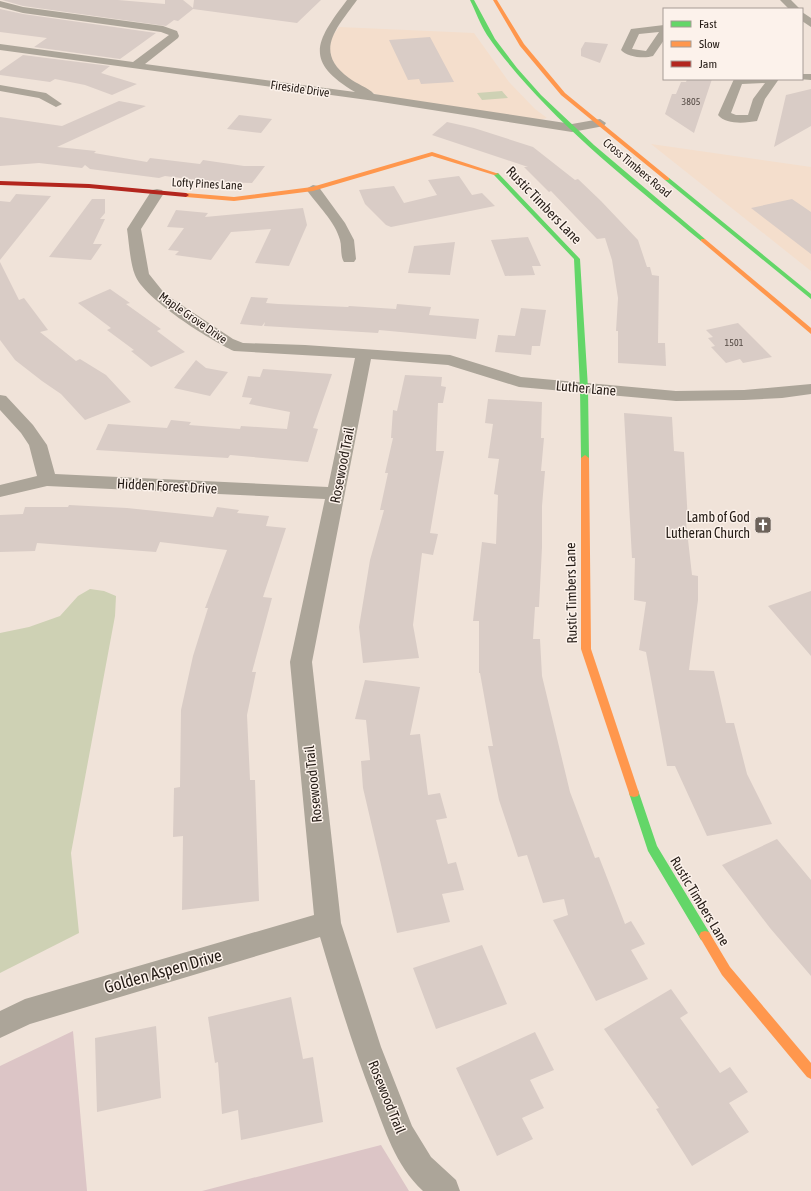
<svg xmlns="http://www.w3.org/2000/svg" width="811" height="1191" viewBox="0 0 811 1191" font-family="'Asap Condensed',sans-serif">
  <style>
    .built { fill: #f4decc }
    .green { fill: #dcc5c6 }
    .water { fill: #ced1b4 }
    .building { fill: #d9ccc6 }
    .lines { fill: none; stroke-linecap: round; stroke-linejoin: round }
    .street { fill: #aca599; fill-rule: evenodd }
    .fast { fill: #63d668; fill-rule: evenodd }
    .slow { fill: #ff974d; fill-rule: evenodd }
    .jam { fill: #b3261e; fill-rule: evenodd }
    .labels { text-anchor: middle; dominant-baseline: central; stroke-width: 3; stroke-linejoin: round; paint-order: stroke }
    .far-number-label { font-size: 10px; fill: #544a44 }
    .far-street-label { font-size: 12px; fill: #251c16; stroke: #fcf2eb }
    .street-label { font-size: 14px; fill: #251c16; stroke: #fcf2eb }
    .poi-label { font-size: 14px; fill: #251c16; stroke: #fcf2eb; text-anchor: end }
    .near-street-label { font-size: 17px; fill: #251c16; stroke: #fcf2eb }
  </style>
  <rect width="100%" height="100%" fill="#f0e3d9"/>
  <!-- built -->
  <path class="built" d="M339,27L474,33L509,82L535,109L547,118L538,120L392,99L375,94L341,74L329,55V41Z
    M651,144L811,167V271Z"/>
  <!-- green -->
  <path class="green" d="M73,1031L87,1191H0V1066Z
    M381,1145L409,1191H202Z"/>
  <!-- water -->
  <path class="water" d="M502,91L508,98L482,100L477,93Z
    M90,589L104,591L116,596L115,616L71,853L79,933L0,973V633L29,627L60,616L78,596Z"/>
  <!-- building -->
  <path class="building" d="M2,0H118L165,4V0H183L193,8L194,0H321L297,23L193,9L178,21L174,20L166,26L23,6Z
    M0,9L23,14L156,33L120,59L34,47L47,38L0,32Z
    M430,37L454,82L421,84L419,79L408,80L389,40Z
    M585,42L608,44L600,63L581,56V49Z
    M23,55L110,66L101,73L137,84L112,95L85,85L55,79L50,82L0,75V71Z
    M687,79H712L694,133L665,114L672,94H676L681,82H686Z
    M811,89V126L774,147L786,95Z
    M119,101L146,106L57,147L96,151L94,153L147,162L150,158L200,164L203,160L244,166H265L252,183L212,182L165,176L159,178L90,169L85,165L82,168L39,163L0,166V117L62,126Z
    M239,115L272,119L261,133L227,129Z
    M447,122L474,128L533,147L575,180L578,179L601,201L638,240L647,267H650L652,275L659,276L658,343H665L666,366L618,363V331H616L618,298L612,260L605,238L597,239L551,191L549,192L524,167H528L432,135Z
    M459,176L472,195L482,193L495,206L391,227L386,225L365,204L359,190L394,186L404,203L437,195L428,180Z
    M16,194L51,196L0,260V201L10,202Z
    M92,199H105V213L100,219H105L93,244H102L91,260L49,257Z
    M792,199L811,212V254L751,208Z
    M303,208L307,225L289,266L255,263L271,229L231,232L211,260L175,255L179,251L168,250L184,228L167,227L176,210L208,213L205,217Z
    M528,237L541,266H532L535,275L505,276L491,240Z
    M455,242L450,275L408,273L414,246Z
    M0,262L19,300L24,298L48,330L40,332L76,361L80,359L106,375L131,402L85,420L61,394L42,381L15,360L0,340Z
    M110,289L130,303L126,304L161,329L157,331L185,352L151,367L131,351L134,350L107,330L111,328L78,303Z
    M251,297L268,298L266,303L278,304L348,307L349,306L396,309L397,304L431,307L429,315L479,319L476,339L379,330L378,333L264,326L265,322L262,326L240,324Z
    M521,308L546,310L540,346H532L531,355L495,352L498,335L515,336Z
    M738,323L772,357L743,363L740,359L726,363L711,347L715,346L708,338L713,337L706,330Z
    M196,360L206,368L228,372L210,396L174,388Z
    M263,369L332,374L313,428L318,429L308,462L230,455L228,458L96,450L108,424L167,428L171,420L191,422L189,425L240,429L241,426L287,429L290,412L249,404L252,398L242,397L248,376L260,377Z
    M405,375L442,377L441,386L446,387L443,403H438L436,451H444L430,533L438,534L433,555L422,553L413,625L419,658L363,663L359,627L370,560L384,510H380L388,473H385L393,438H391L393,410L397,411Z
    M488,399L542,402L541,438H544L541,471H545L542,506V547L539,607H535L533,639H540L542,676L570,792L595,858L599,857L625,924L631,921L645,944L631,950L648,979L596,1001L553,920L568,915L564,899L543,903L527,855L518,857L499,800L488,746H493L480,673H479V621H473L482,542L496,544L498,495L494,494L499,459L488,458L493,424L485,423Z
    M624,413L672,417L674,451L684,452L688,522H686L692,575L698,576V600L689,670L714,671L726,723H734L747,774L772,824L707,836L675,766H667L646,652L639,650L646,602L634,600L635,558H632Z
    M69,505L127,508L213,517L217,507L239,510L237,513L269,516L266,526L286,528L263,597L272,598L252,672H256L247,715L250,780H255L259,901L182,910L183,836L173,837L174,788L180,787L181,710L193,656L208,608H205L227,550L160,542L156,552L37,543L35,551L0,552V515L23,514L25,507H68Z
    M811,591V656L768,606Z
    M365,680L420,687L410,735L420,734L428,795L440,793L447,818L436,820L448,864L456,862L464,890L442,894L450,922L397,933L363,788L361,761L370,760L366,720L355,719Z
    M777,839L811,880V976L770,928L722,865Z
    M482,945L507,1004L436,1029L413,968Z
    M671,989L688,1013L680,1018L720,1073L730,1067L748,1092L729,1103L749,1132L692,1166L656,1109L659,1108L604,1029Z
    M291,997L303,1059L313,1057L323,1122L241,1140L238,1110L222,1114L218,1062L215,1063L208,1017Z
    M156,1026L161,1098L97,1112L95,1038Z
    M535,1032L554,1070L530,1080L544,1108L522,1118L533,1139L497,1156L456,1068Z"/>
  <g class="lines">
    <!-- street -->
    <path class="street" d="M347,0H357C338,27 312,51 349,78C356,84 368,87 374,94L572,124L600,119L606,123L604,126L572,132L375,101L0,50V44L133,62L169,35L161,32L23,13L0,7V1L23,7L163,26L177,31L179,36L178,38L145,64L355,92C303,61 316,41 347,0Z
      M780,0H791L800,9H789Z
      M802,12L811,18V27L802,21Z
      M664,25V40L653,56C644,59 627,57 621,50L631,29ZM659,32L646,51L632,49L639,34Z
      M802,74H811V80L798,79H802Z
      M734,79H779L765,99L757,121C746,123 726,125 718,115ZM765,83L753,99L748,115H736L731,113L742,84Z
      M0,85L46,93L62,104L56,107L39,98L0,91Z
      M313,185L318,186L345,223L354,240L356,259L354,262H344C340,256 342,247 340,240C335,221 317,205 306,189Z
      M157,189L162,190L164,193L141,229L149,274L165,294L233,339L243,343L305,345L450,355L521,377L676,391L744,390L811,384V394L782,398L744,400L676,401L519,387L448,365L371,359L312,662L341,923L381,1047L412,1126L431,1157L456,1180L460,1191H423C395,1165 385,1130 372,1096C352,1044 336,991 320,937L30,1024L0,1038V1011L25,999L314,915L290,662L325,499L47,486L0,497V485L37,476L29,445L21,433L0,410V395L6,396L33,425L47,445L55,474L328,487L355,358L234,351C210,340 144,299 135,275C130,263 129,242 127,229L152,190Z"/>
    <!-- fast -->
    <path class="fast" d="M470,0H474L495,39L517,68L541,95L594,145L705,239V241H701C641,191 579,143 527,85C513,69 499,53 487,35C480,24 476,12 470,0Z
      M494,173H498L580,259L588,388L589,458L588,460L585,461L581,458L580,388L574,259L494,175Z
      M665,178H669L811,294V299L665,180Z
      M634,789L638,790L639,793L657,846L709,932L711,936L709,940L705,941L701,940L648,851L629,793L630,790Z"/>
    <!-- slow -->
    <path class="slow" d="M493,0H497L524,44L565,93L669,178V180H665L561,95L520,46Z
      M432,152L499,174L494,175L432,156L313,191L234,201L186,197L183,195L186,193L234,197L312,187Z
      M701,239H705L811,328V334L701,241Z
      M585,455L589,458L591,649L639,793L638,796L634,797L630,796L581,649V458Z
      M705,931L709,932L730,967L811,1063V1079L807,1077L722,975L699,936L701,932Z"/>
    <!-- jam -->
    <path class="jam" d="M0,181L89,184L186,193L189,195L186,197L89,188L0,185Z"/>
  </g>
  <!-- icons -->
  <defs>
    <symbol id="church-square" viewBox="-11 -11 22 22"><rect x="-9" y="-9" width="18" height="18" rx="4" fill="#6c625a" stroke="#fcf2eb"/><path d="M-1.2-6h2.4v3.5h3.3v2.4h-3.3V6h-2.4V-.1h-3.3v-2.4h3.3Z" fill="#fff"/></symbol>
  </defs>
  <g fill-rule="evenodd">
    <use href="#church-square" x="753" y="515" width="20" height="20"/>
  </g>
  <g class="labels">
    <!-- far-number labels -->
    <g class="far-number-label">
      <text x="691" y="101">3805</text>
      <text x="734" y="342">1501</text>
    </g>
    <!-- far-street labels -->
    <g class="far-street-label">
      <text transform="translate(300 89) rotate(8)">Fireside Drive</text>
      <text transform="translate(637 168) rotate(40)">Cross Timbers Road</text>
      <text transform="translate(207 184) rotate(3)">Lofty Pines Lane</text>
      <text transform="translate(193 318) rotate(35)">Maple Grove Drive</text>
    </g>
    <!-- street labels -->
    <g class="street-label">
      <text transform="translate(544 205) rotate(46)">Rustic Timbers Lane</text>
      <text transform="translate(586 388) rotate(5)">Luther Lane</text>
      <text transform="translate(342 465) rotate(-79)">Rosewood Trail</text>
      <text transform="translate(167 486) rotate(3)">Hidden Forest Drive</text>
      <text transform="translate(571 593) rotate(-91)">Rustic Timbers Lane</text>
      <text transform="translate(313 784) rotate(-96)">Rosewood Trail</text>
      <text transform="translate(700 901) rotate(59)">Rustic Timbers Lane</text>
      <text transform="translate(387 1097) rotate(68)">Rosewood Trail</text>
    </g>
    <!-- poi labels -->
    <g class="poi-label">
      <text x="750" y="517">Lamb of God<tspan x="750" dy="16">Lutheran Church</tspan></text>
    </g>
    <!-- near-street labels -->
    <g class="near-street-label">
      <text transform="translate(163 971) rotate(-16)">Golden Aspen Drive</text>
    </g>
  </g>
  <!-- legend -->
  <rect x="663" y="8" width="140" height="72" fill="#fcf2eb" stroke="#a69c96"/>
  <rect x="671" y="21" width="20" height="6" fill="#63d668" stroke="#a69c96"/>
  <text x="699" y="28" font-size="12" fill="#251c16">Fast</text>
  <rect x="671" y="41" width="20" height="6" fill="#ff974d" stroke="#a69c96"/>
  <text x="699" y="48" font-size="12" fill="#251c16">Slow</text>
  <rect x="671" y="61" width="20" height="6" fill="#b3261e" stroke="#a69c96"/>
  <text x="699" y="68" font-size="12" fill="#251c16">Jam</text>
</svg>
